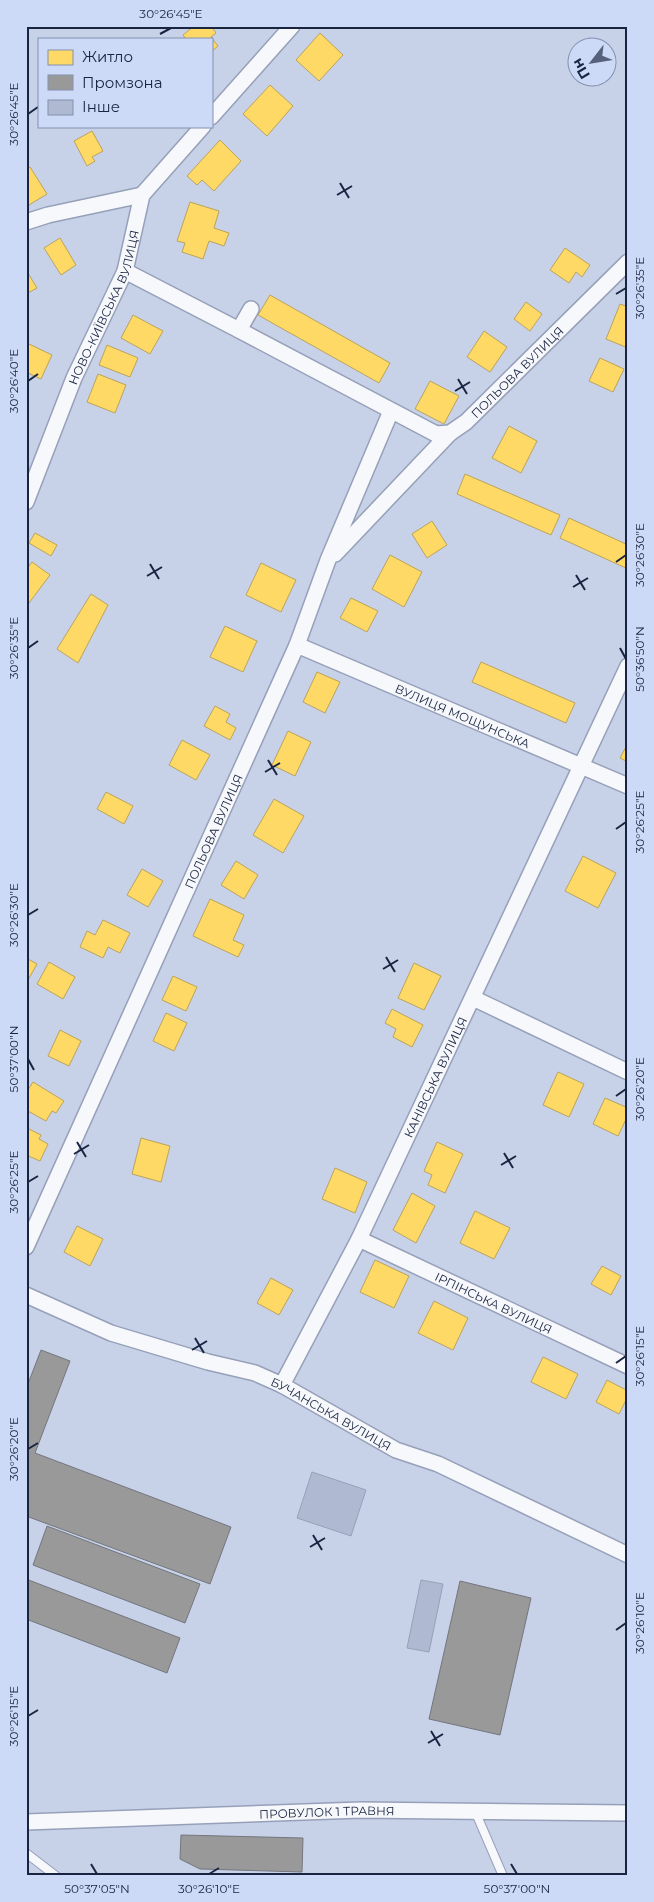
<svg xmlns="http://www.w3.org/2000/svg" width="654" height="1902" viewBox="0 0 654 1902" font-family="Montserrat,sans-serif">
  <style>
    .homes { fill: #ffd966; stroke: #baa35b }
    .industry { fill: #999; stroke: #73767e }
    .building { fill: #afb9d1; stroke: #96a0b8 }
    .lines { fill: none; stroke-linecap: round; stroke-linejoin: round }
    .lane-casing { stroke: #96a0b8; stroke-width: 10 }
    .street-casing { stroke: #96a0b8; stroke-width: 18 }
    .lane { stroke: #f7f8fc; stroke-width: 8 }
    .street { stroke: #f7f8fc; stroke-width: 15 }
    .ticks { fill: none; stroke: #192440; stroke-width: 2 }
    .labels { text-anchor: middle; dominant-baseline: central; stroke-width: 5; stroke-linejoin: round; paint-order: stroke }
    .street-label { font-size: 12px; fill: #192440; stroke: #ccd9f7 }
    .neatline { fill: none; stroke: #192440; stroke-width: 2 }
    .ticks-label { font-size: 12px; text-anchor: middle; fill: #192440 }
  </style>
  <rect width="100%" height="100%" fill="#c7d2e9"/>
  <!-- homes -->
  <path class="homes" d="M194,26H211L216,33L211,37L218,46L211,52V39H186L183,35Z
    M320,33L343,55L319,81L296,60Z
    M270,85L293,106L267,136L243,114Z
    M92,131L103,151L92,157L95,161L87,166L74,141Z
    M220,140L241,161L214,191L202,180L197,185L187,176Z
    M30,167L47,194L29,205L26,201V170Z
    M190,202L219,211L214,228L229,233L224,246L209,241L203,259L182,252L185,243L177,241Z
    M60,238L76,265L61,275L44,248Z
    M565,248L590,265L582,277L576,272L569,283L550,270Z
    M26,270L37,288L26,294Z
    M270,295L390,363L379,383L258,315Z
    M526,302L542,314L530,331L514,319Z
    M620,304L628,307V348L606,339Z
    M133,315L163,331L150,354L121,338Z
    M484,331L507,347L490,372L467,357Z
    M29,344L52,355L41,379L26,372V351Z
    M107,345L138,358L130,377L99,365Z
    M600,358L624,369L613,392L589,381Z
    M98,374L126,385L115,413L87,402Z
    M430,381L459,396L444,424L415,409Z
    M509,426L537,441L521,473L492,458Z
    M465,474L560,515L551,535L457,494Z
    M569,518L628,545V569L560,538Z
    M432,521L447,545L427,558L412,534Z
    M35,533L57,545L51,556L29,543Z
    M390,555L422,572L404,607L372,589Z
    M32,562L50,575L26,607V570Z
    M261,563L296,580L281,612L246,595Z
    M91,594L108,605L78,663L57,649Z
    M351,598L378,611L367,632L340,618Z
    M225,626L257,641L243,672L210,657Z
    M481,662L575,703L566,723L472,682Z
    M317,672L340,682L325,713L303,702Z
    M215,706L230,714L226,722L236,728L230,740L204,726Z
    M288,731L311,742L295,776L272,765Z
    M182,740L210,755L196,780L169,765Z
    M628,743V762L620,758Z
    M106,792L133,806L124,824L97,809Z
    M274,799L304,816L283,853L253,835Z
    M583,856L616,873L598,908L565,891Z
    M236,861L258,875L244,899L221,885Z
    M142,869L163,881L148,907L127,895Z
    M210,899L244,915L233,940L244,945L238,957L193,936Z
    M103,920L130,933L120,953L108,947L103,958L80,947L87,931L95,935Z
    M26,958L37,964L27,982L26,981Z
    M49,962L75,977L63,999L37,984Z
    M414,963L441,976L424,1010L398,998Z
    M173,976L197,987L186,1011L162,1000Z
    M392,1009L423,1025L412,1047L393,1037L396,1029L385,1023Z
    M166,1013L187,1023L174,1051L153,1041Z
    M60,1030L81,1041L69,1066L48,1056Z
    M558,1072L584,1084L569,1117L543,1105Z
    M33,1082L64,1101L56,1113L52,1111L46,1121L26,1110V1093Z
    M605,1098L628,1108V1115L618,1136L593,1124Z
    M27,1128L41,1135L39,1139L48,1144L40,1161L26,1155Z
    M141,1138L170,1146L161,1182L132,1174Z
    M437,1142L463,1154L445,1193L428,1185L432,1175L424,1171Z
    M335,1168L367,1182L355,1213L322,1199Z
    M412,1193L435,1206L416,1243L393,1230Z
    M475,1211L510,1228L494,1259L460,1243Z
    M77,1226L103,1239L90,1266L64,1252Z
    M375,1260L409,1276L394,1308L360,1292Z
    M602,1266L621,1276L611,1295L591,1284Z
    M271,1278L293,1290L279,1315L257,1303Z
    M434,1301L468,1318L453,1350L418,1333Z
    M543,1357L578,1374L566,1399L531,1382Z
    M607,1380L628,1391V1396L619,1414L596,1402Z"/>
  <!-- industry -->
  <path class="industry" d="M41,1350L70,1361L35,1453L231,1527L210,1584L26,1516V1389Z
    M47,1526L200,1584L185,1623L33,1565Z
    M26,1579L180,1638L167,1673L26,1619Z
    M460,1581L531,1598L500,1735L429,1719Z
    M181,1835L303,1838L302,1872L200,1869L180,1859Z"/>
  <!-- building -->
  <path class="building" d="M312,1472L366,1490L351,1536L297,1518Z
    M421,1580L443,1584L429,1652L407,1648Z"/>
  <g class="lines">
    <defs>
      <path id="lane" d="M475,1811L503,1876
        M26,1853L56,1876"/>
      <g id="street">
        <path d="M211,117L292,26"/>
        <path d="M26,222L48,215L142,195"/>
        <path id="s1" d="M125,271L239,330L436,434L450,433L466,422L628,262"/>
        <path d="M239,330L251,309"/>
        <path id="s2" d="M26,502L74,378L125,271L142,195L203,126"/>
        <path d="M335,554L450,433"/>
        <path id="s3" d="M297,645L628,786"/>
        <path d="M473,998L628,1072"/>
        <path id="s4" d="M359,1239L628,1366"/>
        <path id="s5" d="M26,1247L297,645L328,560L391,411"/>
        <path id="s6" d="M26,1295L111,1333L208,1362L255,1373L282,1385L396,1450L438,1464L628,1555"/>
        <path id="s7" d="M282,1385L359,1239L628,666"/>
        <path id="s8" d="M26,1822L361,1810L628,1813"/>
      </g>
    </defs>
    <!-- lane casing -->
    <use href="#lane" class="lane-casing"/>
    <!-- street casing -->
    <use href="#street" class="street-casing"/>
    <!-- lane -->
    <use href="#lane" class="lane"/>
    <!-- street -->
    <use href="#street" class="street"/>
  </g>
  <!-- ticks -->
  <path class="ticks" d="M160,34L171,28M28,114L38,107M340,183L349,198M337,195L352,186M616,294L626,288M458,379L467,394M28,381L38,374M455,391L470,382M616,562L626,555M150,564L159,579M576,575L585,590M147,576L162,567M573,587L588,578M28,648L38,641M620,648L626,659M268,760L277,775M265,772L280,763M616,829L626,822M28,915L38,909M386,957L395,972M383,969L398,960M28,1059L34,1070M616,1096L626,1089M77,1142L86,1157M504,1153L513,1168M74,1154L89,1145M501,1165L516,1156M28,1182L38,1176M195,1338L204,1353M192,1350L207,1341M616,1363L626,1356M28,1449L38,1443M313,1535L322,1550M310,1547L325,1538M616,1630L626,1623M28,1716L38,1710M431,1731L440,1746M428,1743L443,1734M91,1864L97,1874M511,1864L517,1874M209,1874L219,1868"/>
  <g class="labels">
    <!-- street labels -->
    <g class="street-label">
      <text stroke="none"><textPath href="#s2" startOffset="210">НОВО-КИЇВСЬКА ВУЛИЦЯ</textPath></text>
      <text stroke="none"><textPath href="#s1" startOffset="456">ПОЛЬОВА ВУЛИЦЯ</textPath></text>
      <text stroke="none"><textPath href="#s3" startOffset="180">ВУЛИЦЯ МОЩУНСЬКА</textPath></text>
      <text stroke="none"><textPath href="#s5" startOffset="456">ПОЛЬОВА ВУЛИЦЯ</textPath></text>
      <text stroke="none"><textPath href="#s7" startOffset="344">КАНІВСЬКА ВУЛИЦЯ</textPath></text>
      <text stroke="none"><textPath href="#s4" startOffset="149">ІРПІНСЬКА ВУЛИЦЯ</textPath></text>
      <text stroke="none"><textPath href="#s6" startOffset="329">БУЧАНСЬКА ВУЛИЦЯ</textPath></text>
      <text stroke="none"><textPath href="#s8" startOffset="301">ПРОВУЛОК 1 ТРАВНЯ</textPath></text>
    </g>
  </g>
  <!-- border -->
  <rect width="654" height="1902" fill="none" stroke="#ccd9f7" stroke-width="55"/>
  <!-- legend -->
  <rect x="38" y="38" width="175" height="90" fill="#ccd9f7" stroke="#8491ae"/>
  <rect x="48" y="50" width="25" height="15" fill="#ffd966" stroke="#8491ae"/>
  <text x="82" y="62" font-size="15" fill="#192440">Житло</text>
  <rect x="48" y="75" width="25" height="15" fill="#999999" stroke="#8491ae"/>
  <text x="82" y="88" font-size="15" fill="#192440">Промзона</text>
  <rect x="48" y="100" width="25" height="15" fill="#afb9d1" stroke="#8491ae"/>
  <text x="82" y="112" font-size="15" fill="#192440">Інше</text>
  <!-- north arrow -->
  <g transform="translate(592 62) rotate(239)"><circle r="24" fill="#ccd9f7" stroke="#8491ae"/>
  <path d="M0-4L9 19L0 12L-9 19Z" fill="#56617b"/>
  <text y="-8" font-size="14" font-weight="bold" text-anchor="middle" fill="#192440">Пн</text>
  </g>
  <rect x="28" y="28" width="598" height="1846" class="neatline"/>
  <g class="ticks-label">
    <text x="171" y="18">30°26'45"E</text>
    <text transform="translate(14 114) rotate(-90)" y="4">30°26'45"E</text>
    <text transform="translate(640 288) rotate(-90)" y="4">30°26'35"E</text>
    <text transform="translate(14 381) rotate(-90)" y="4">30°26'40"E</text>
    <text transform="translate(640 555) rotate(-90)" y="4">30°26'30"E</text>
    <text transform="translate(14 648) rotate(-90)" y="4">30°26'35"E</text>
    <text transform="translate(640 659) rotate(-90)" y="4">50°36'50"N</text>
    <text transform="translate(640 822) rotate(-90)" y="4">30°26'25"E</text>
    <text transform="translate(14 915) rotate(-90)" y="4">30°26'30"E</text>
    <text transform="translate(14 1059) rotate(-90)" y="4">50°37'00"N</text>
    <text transform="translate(640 1089) rotate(-90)" y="4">30°26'20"E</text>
    <text transform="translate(14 1182) rotate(-90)" y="4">30°26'25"E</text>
    <text transform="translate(640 1356) rotate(-90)" y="4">30°26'15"E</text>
    <text transform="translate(14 1449) rotate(-90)" y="4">30°26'20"E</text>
    <text transform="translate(640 1623) rotate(-90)" y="4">30°26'10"E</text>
    <text transform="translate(14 1716) rotate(-90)" y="4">30°26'15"E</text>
    <text x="97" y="1893">50°37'05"N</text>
    <text x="209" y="1893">30°26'10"E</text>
    <text x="517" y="1893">50°37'00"N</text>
  </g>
</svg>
